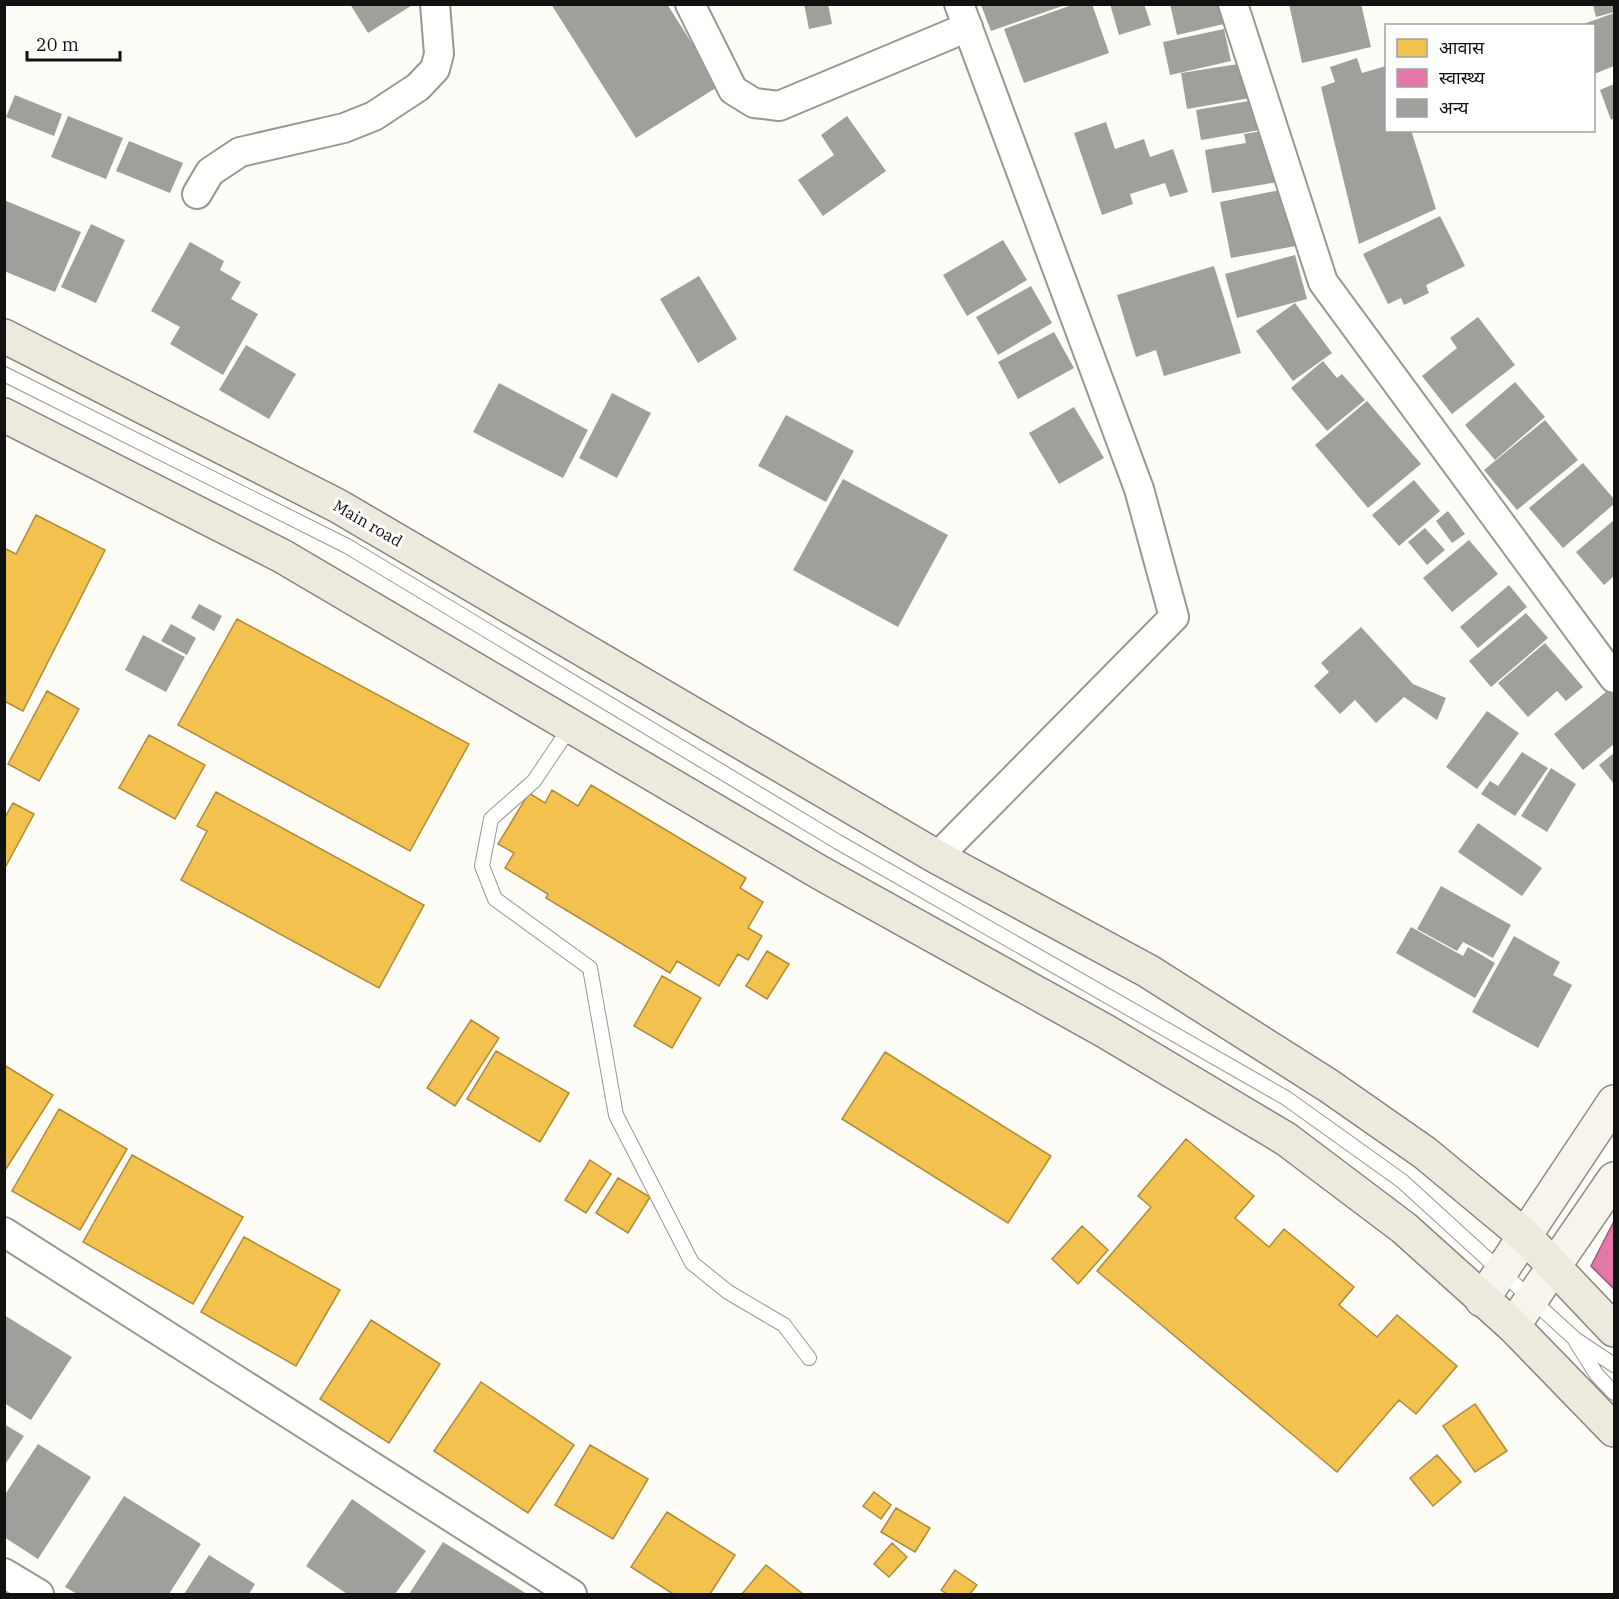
<svg xmlns="http://www.w3.org/2000/svg" width="1619" height="1599" viewBox="0 0 1619 1599" font-family="'IBM Plex Serif','Noto Sans Devanagari',serif">
  <style>
    .homes { fill: #f2c14e; stroke: #ae8c3c; stroke-width: 1.5 }
    .health { fill: #e377a8; stroke: #a4587b; stroke-width: 1.5 }
    .building { fill: #a19f9c }
    .lines { fill: none; stroke-linecap: round; stroke-linejoin: round }
    .lane-casing { stroke: #979795; stroke-width: 16 }
    .street-casing { stroke: #979795; stroke-width: 32 }
    .secondary-casing { stroke: #8e8d8b; stroke-width: 36 }
    .primary-casing { stroke: #858482; stroke-width: 36 }
    .lane { stroke: #fffffe; stroke-width: 14 }
    .street { stroke: #fffffe; stroke-width: 28 }
    .secondary { stroke: #f6f4eb; stroke-width: 33 }
    .primary { stroke: #ede9dc; stroke-width: 33 }
    .labels { text-anchor: middle; dominant-baseline: central; stroke-width: 6; stroke-linejoin: round; paint-order: stroke }
    .street-label { font-size: 16px; fill: #111; stroke: #fff }
  </style>
  <rect width="100%" height="100%" fill="#fdfcf7"/>
  <!-- homes -->
  <path class="homes" d="M36,515L105,550L23,711L4,701V548L16,554Z
    M237,619L469,744L410,851L178,725Z
    M47,691L79,709L39,781L8,764Z
    M149,735L205,765L175,819L119,788Z
    M591,785L746,878L740,888L763,902L748,928L762,936L748,960L738,954L719,986L677,961L670,973L546,898L548,894L505,868L514,853L498,844L529,793L545,803L552,790L578,806Z
    M216,792L424,905L379,988L181,880L207,831L197,826Z
    M13,803L34,814L5,868L4,819Z
    M767,951L789,964L767,999L746,986Z
    M662,976L701,998L672,1048L634,1026Z
    M471,1020L499,1038L455,1106L427,1088Z
    M496,1051L569,1093L540,1142L467,1099Z
    M885,1052L1051,1156L1008,1223L842,1119Z
    M4,1065L53,1095L6,1169L4,1168Z
    M59,1109L127,1149L80,1230L12,1191Z
    M1186,1139L1254,1196L1235,1218L1269,1247L1284,1229L1354,1287L1339,1305L1377,1337L1397,1315L1457,1366L1416,1414L1399,1400L1337,1472L1097,1271L1151,1207L1138,1196Z
    M132,1155L243,1217L193,1304L83,1242Z
    M590,1160L611,1174L586,1213L565,1200Z
    M618,1178L650,1197L628,1233L596,1213Z
    M1082,1226L1108,1250L1078,1284L1052,1259Z
    M244,1237L340,1290L296,1366L201,1312Z
    M371,1320L440,1364L389,1443L320,1399Z
    M481,1382L574,1445L528,1513L434,1451Z
    M1475,1404L1507,1451L1475,1472L1443,1426Z
    M590,1445L648,1479L613,1539L555,1505Z
    M1437,1455L1461,1482L1433,1506L1410,1478Z
    M874,1492L891,1505L881,1519L863,1506Z
    M896,1508L930,1528L915,1552L881,1532Z
    M667,1512L735,1555L710,1594H673L631,1567Z
    M892,1543L907,1557L889,1577L874,1564Z
    M766,1565L803,1594H742Z
    M955,1570L977,1585L970,1594H947L941,1590Z"/>
  <!-- health -->
  <path class="health" d="M1614,1221V1289L1591,1266Z"/>
  <!-- building -->
  <path class="building" d="M350,4H414L368,33Z
    M551,4H667L719,86L636,138Z
    M804,4H828L832,24L809,29Z
    M1075,4H1092L1109,53L1024,83L1004,29Z
    M1110,4H1144L1151,25L1119,35Z
    M1170,4H1223L1228,23L1177,35Z
    M1289,4H1361L1371,47L1302,63Z
    M981,5H1065L991,31Z
    M1593,5H1613L1614,12L1596,17Z
    M1614,13V66L1594,74V26L1581,25Z
    M1224,29L1231,61L1170,75L1163,42Z
    M1357,58L1362,73L1386,66V130H1411L1436,209L1359,244L1321,87L1335,82L1330,67Z
    M1245,63L1250,98L1187,109L1181,73Z
    M1614,84V118L1611,120L1600,90Z
    M15,95L62,114L54,136L6,117Z
    M1255,100L1260,130L1201,140L1196,110Z
    M68,116L123,138L106,179L51,157Z
    M847,116L886,171L823,216L798,180L834,155L821,135Z
    M1106,122L1115,149L1144,139L1150,157L1173,149L1188,192L1170,197L1165,183L1130,194L1133,204L1102,215L1074,133Z
    M1269,130L1278,182L1212,193L1205,150L1246,143L1244,134Z
    M129,141L183,163L170,193L116,171Z
    M1290,188L1301,245L1231,258L1220,202Z
    M4,200L81,232L55,292L4,271Z
    M1440,216L1465,266L1426,285L1429,293L1404,305L1401,298L1388,304L1363,254Z
    M91,224L125,240L96,303L61,287Z
    M1003,240L1027,280L967,316L943,275Z
    M190,242L224,261L220,270L241,282L231,299L258,314L223,375L170,344L180,327L151,311Z
    M1295,255L1307,299L1237,318L1225,274Z
    M1214,266L1241,353L1164,376L1156,350L1136,357L1117,295Z
    M699,276L737,339L698,363L660,299Z
    M1031,286L1052,323L998,355L976,317Z
    M1295,303L1332,353L1293,381L1256,331Z
    M1478,317L1515,365L1452,414L1422,376L1457,348L1450,338Z
    M1054,332L1074,368L1018,399L998,362Z
    M246,345L296,374L269,419L219,390Z
    M1323,361L1337,378L1342,374L1365,400L1327,431L1291,388Z
    M1515,382L1545,417L1495,460L1465,425Z
    M499,383L588,430L563,478L473,432Z
    M612,393L651,413L617,478L579,458Z
    M1367,401L1421,464L1368,508L1315,445Z
    M1074,407L1104,458L1059,484L1029,433Z
    M786,415L854,451L826,502L758,466Z
    M1545,420L1578,460L1517,510L1484,470Z
    M1583,463L1614,499V504L1563,548L1529,508Z
    M843,479L948,535L898,627L793,570Z
    M1414,480L1440,511L1399,546L1372,515Z
    M1448,511L1465,534L1452,543L1436,521Z
    M1614,520V576L1604,585L1576,552Z
    M1425,528L1445,550L1427,565L1408,542Z
    M1469,540L1498,574L1452,612L1423,578Z
    M1509,585L1527,607L1478,648L1460,627Z
    M199,604L222,616L214,631L191,618Z
    M1526,613L1548,638L1491,687L1469,661Z
    M171,624L196,638L187,655L161,641Z
    M1361,627L1413,684L1446,698L1437,720L1404,697L1376,723L1355,700L1340,714L1314,686L1329,672L1321,663Z
    M143,635L185,657L166,692L125,670Z
    M1545,643L1583,687L1566,701L1557,691L1528,717L1498,683Z
    M1612,687L1614,690V744L1583,770L1554,734Z
    M1487,711L1519,733L1477,789L1446,767Z
    M1522,752L1548,768L1515,816L1481,794L1490,781L1498,786Z
    M1614,753V784L1599,765Z
    M1551,768L1576,784L1547,832L1521,816Z
    M1478,823L1542,868L1522,896L1458,852Z
    M1441,886L1511,925L1493,958L1463,942L1457,951L1417,929Z
    M1411,927L1463,956L1468,947L1495,963L1475,998L1396,953Z
    M1514,936L1560,962L1553,975L1572,985L1538,1048L1472,1012Z
    M4,1315L72,1357L31,1420L4,1403Z
    M4,1424L24,1436L4,1466Z
    M38,1444L91,1477L38,1559L4,1537V1496Z
    M124,1496L201,1544L169,1594H77L65,1587Z
    M352,1499L426,1551L395,1594H347L306,1566Z
    M443,1542L527,1594H409Z
    M209,1555L255,1584L249,1594H184Z"/>
  <g class="lines">
    <defs>
      <path id="lane" d="M4,374L347,546L838,842L1286,1098L1402,1181L1575,1339L1614,1365
        M571,726L534,781L491,819L482,866L495,899L590,968L616,1115L692,1263L728,1292L784,1325L809,1358
        M1576,1342L1597,1375L1614,1393"/>
      <path id="street" d="M690,4L733,90L754,103L779,106L968,27
        M1233,4L1323,282L1614,678
        M197,194L210,172L240,152L344,128L374,116L418,87L435,69L439,54L435,4
        M937,857L1174,617L1139,489L959,4
        M4,1232L572,1594
        M4,1573L39,1594"/>
      <path id="secondary" d="M1482,1300L1614,1102
        M1513,1326L1614,1179"/>
      <path id="primary" d="M4,336L338,506L937,857L1148,971L1329,1086L1425,1153L1526,1237L1614,1330
        M4,415L282,556L819,872L1105,1031L1286,1139L1404,1228L1513,1326L1614,1430"/>
    </defs>
    <!-- lane casing -->
    <use href="#lane" class="lane-casing"/>
    <!-- street casing -->
    <use href="#street" class="street-casing"/>
    <!-- secondary casing -->
    <use href="#secondary" class="secondary-casing"/>
    <!-- primary casing -->
    <use href="#primary" class="primary-casing"/>
    <!-- lane -->
    <use href="#lane" class="lane"/>
    <!-- street -->
    <use href="#street" class="street"/>
    <!-- secondary -->
    <use href="#secondary" class="secondary"/>
    <!-- primary -->
    <use href="#primary" class="primary"/>
  </g>
  <g class="labels">
    <!-- street labels -->
    <g class="street-label">
      <text transform="translate(368 523) rotate(30)">Main road</text>
    </g>
  </g>
  <!-- border -->
  <rect width="1619" height="1599" fill="none" stroke="#111111" stroke-width="12"/>
  <!-- legend -->
  <rect x="1385" y="24" width="210" height="108" fill="#ffffff" stroke="#a0a0a0" stroke-width="1.5"/>
  <rect x="1397" y="39" width="30" height="18" fill="#f2c14e" stroke="#a0a0a0" stroke-width="1.5"/>
  <text x="1439" y="54" font-size="18" fill="#111111">आवास</text>
  <rect x="1397" y="69" width="30" height="18" fill="#e377a8" stroke="#a0a0a0" stroke-width="1.5"/>
  <text x="1439" y="84" font-size="18" fill="#111111">स्वास्थ्य</text>
  <rect x="1397" y="99" width="30" height="18" fill="#a19f9c" stroke="#a0a0a0" stroke-width="1.5"/>
  <text x="1439" y="114" font-size="18" fill="#111111">अन्य</text>
  <!-- scale -->
  <path d="M27 51v9h93v-9" fill="none" stroke="#111111" stroke-width="3"/>
  <text x="36" y="51" font-size="18" fill="#111111" stroke="#ffffff" stroke-width="4.5" paint-order="stroke">20 m</text>
</svg>
